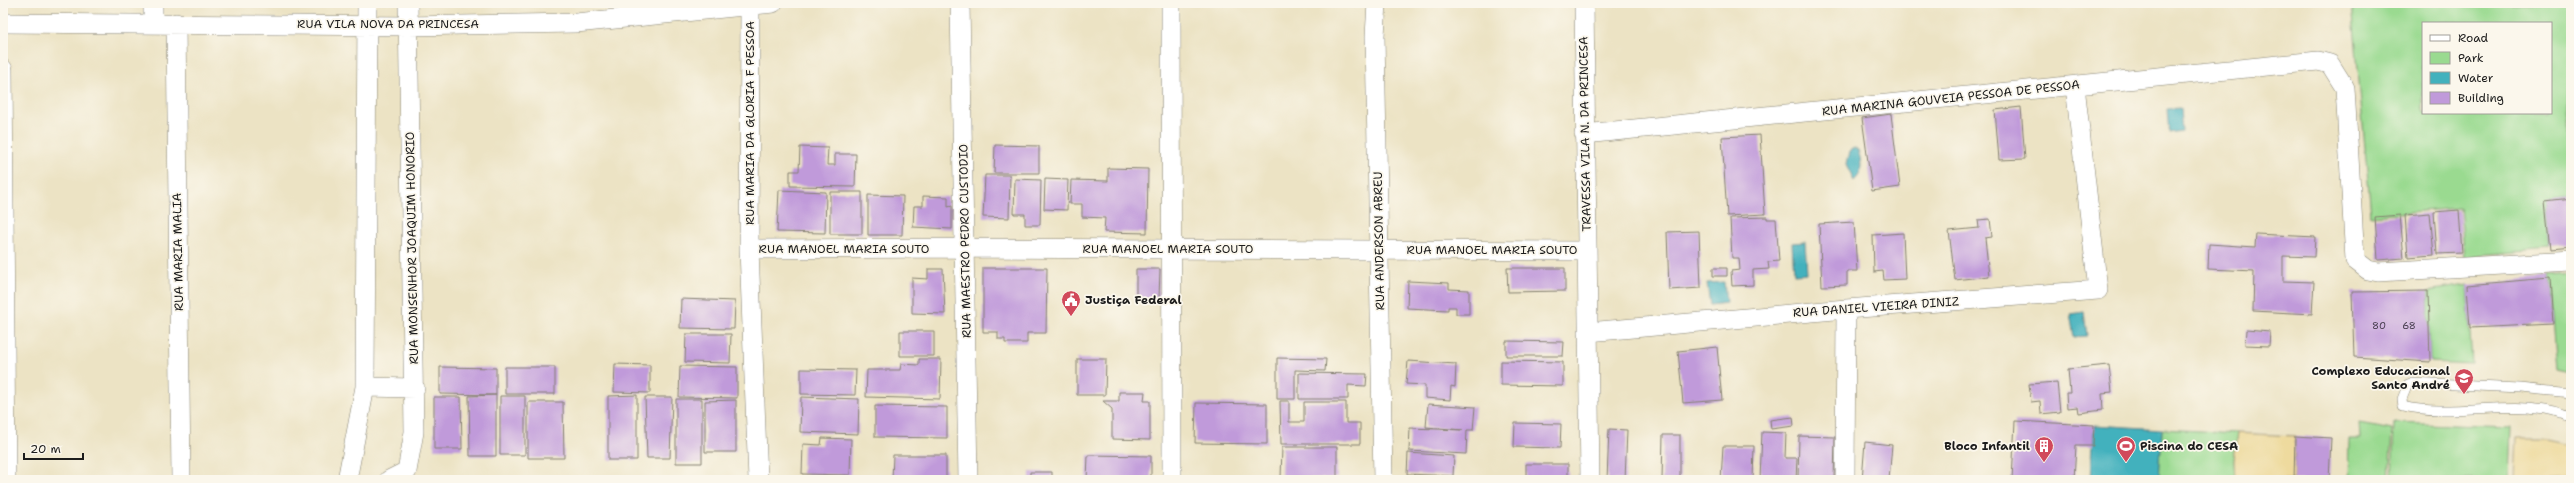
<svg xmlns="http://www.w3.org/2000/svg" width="2574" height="483" viewBox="0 0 2574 483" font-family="'Shantell Sans',sans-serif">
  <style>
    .green { fill: #9ada90; stroke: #5b7b56; fill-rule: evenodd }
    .sand { fill: #eeda9e; stroke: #857b5d }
    .water { fill: #42b1bd; stroke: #2f666c }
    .building { fill: #c09ada }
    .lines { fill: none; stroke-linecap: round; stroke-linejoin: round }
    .lane-casing { stroke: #848070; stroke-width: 10 }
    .street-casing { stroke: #848070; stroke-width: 20 }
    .lane { stroke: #fff; stroke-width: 9 }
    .street { stroke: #fff; stroke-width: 19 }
    .labels { text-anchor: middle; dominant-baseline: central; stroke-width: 3.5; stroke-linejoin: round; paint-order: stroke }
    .number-label { font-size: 10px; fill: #453c4c }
    .street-label { font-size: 12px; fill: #1c1c1c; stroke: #fbf7ec }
    .poi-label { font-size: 12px; font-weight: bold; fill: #1c1c1c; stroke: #fbf7ec; text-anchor: start }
  </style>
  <rect width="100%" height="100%" fill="#fbf7ec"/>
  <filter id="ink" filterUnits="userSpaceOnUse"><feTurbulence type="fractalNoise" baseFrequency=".025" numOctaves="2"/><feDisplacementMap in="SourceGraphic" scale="8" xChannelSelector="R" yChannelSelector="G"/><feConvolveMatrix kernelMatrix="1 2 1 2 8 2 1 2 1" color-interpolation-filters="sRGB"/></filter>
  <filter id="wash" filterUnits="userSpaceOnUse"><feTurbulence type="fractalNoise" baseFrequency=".012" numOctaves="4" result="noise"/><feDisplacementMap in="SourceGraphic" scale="16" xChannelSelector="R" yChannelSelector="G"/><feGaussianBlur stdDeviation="0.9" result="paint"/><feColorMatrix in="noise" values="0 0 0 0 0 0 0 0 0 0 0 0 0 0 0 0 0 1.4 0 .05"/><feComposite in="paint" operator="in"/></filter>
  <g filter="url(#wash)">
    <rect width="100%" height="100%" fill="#ece3c4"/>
    <!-- green -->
    <path class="green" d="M2352,3H2571V198L2545,201L2550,250L2465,257L2460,208L2371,215ZM2423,23H2551V113H2423Z
      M2571,276V372L2557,369L2550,278Z
      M2467,285L2472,364L2430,362L2428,291Z
      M2359,423L2392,429L2389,480H2348L2349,439H2360Z
      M2394,423L2511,427L2509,480H2392Z
      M2162,429L2237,433L2234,460L2235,480H2159Z"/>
    <!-- sand -->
    <path class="sand" d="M2237,433L2295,436L2294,480H2235L2234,460Z
      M2517,438H2548L2571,443V478L2515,480Z"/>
    <!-- water -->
    <path class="water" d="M2180,108L2182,132L2169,134L2167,109Z
      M1854,148L1858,151C1862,161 1863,174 1854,181L1846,165L1849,151Z
      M1805,242L1807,273L1794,274L1792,243Z
      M1724,282L1726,303L1710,305L1707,283Z
      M2084,312L2087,336L2074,337L2070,314Z
      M2094,425L2162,429L2159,480H2091Z"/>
    <g id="blocks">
      <!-- building -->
      <path class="building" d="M2021,107L2025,159L1999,160L1995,110Z
        M1891,114L1900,187L1872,191L1862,118Z
        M1760,135L1765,214L1727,216L1722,137Z
        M995,145L1039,146V173H994Z
        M800,147L828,148L827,165H835V154H856L855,187L790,186V171H799Z
        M1108,168L1148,169L1147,233L1104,232L1105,218L1082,217V204H1070L1071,180L1108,181Z
        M985,175H1010L1009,218L983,217Z
        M1015,179L1041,180L1040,225H1025V214H1014Z
        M1045,179L1068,180L1067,210L1044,209Z
        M779,190L826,192L825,233L777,232Z
        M830,192H862V234H830Z
        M868,195L903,196L902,235H868Z
        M923,196L948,197V207L952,206V229L913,227L914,206H923Z
        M2571,198V248L2550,250L2545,201Z
        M2459,210L2462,253L2437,254L2434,212Z
        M2430,213L2434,255L2408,257L2405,215Z
        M2400,215L2404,258L2378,260L2375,217Z
        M1767,217V219H1776L1779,261L1768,262L1769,269L1753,270V285L1732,286L1731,271L1740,270L1739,258H1732L1730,218Z
        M1990,219L1992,237L1985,238L1989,276L1955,280L1949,231L1979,228L1978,220Z
        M1854,222L1857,271H1847V285L1822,286L1819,224Z
        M1699,231L1701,288L1669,290L1667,232Z
        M1903,233L1905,279L1884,280L1883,271L1874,272L1873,235Z
        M2256,234L2315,237L2314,257L2283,256V281L2314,282L2312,314L2253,311L2254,271L2208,269L2209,244L2255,247Z
        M983,268H1047L1046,333H1027V343H1005V339H998V332H983Z
        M1507,268H1565V291L1508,292Z
        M1713,268H1727V276H1713Z
        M928,269H943L945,314L912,313V278L928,279Z
        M1136,269H1160L1159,299H1136Z
        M2550,278L2553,324L2470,328L2467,285Z
        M1408,281L1449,283V289L1469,290V314H1456V307H1448V310L1407,308Z
        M2428,291L2430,362L2354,357L2352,292Z
        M681,299L735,301L734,329L680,328Z
        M2246,330L2270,332L2269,346L2245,345Z
        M900,331H934V356H900Z
        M686,334H731L730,363L685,362Z
        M1506,341L1564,342L1563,356H1506Z
        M1717,347L1722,400L1683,403L1678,351Z
        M1277,358L1326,359L1325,371L1295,370V399H1277Z
        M919,359H941L940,399L866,397L867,370H900L901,364L919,365Z
        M1077,359H1106L1105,395H1077Z
        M1408,361L1456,364L1455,387L1451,386L1450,400L1425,398V385L1406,384Z
        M1501,361L1563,362V386L1501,385Z
        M615,364L650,365V393L614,392Z
        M2109,365L2112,392L2102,393L2103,410L2079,413L2078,407L2067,408L2066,393H2070L2068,369Z
        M680,366L737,367V398L679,397Z
        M440,367L496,368V395L440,394Z
        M505,367H555V394H505Z
        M801,369L856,370L855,395L801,394Z
        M1299,373L1367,374L1366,386L1348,385V399H1299Z
        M2057,382L2060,412L2041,414L2040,401L2031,402L2029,384Z
        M1119,392H1145L1144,401H1150V440L1112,439V409L1103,401H1119Z
        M496,395V456H470L469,396Z
        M637,395V460H608V396Z
        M500,396H525V455H500Z
        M434,397H461L462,449H434Z
        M645,397H672L670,458H647Z
        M801,397L859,399L858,434L800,432Z
        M676,399H702V463H676Z
        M736,400V452H705V401Z
        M1280,401H1289V422H1304V402H1346V423H1360V444H1281Z
        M528,402H563L564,458H528Z
        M1196,403L1267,404V444L1195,443Z
        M1428,404L1475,407L1473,430H1467L1466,454L1409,451L1410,428L1463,430L1426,427Z
        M875,406L947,407V438L875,437Z
        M1793,417L1794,426L1771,429L1770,420Z
        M2015,421L2094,425L2093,446H2076L2074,480H2012Z
        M1515,423L1561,424L1560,448L1514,447Z
        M1609,429L1627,430L1625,480H1607Z
        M1762,432L1786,433L1785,458H1797L1796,480L1760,479Z
        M1663,435H1680V480H1662Z
        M1799,436L1835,437L1834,480H1798Z
        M2295,436L2331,438L2329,480H2294Z
        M822,438L851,439L850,475L802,474L803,444L821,445Z
        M1865,442L1892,445L1889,480H1862Z
        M1723,446H1754L1753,480H1721Z
        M1282,447H1337V478H1281Z
        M1408,453L1454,456L1453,476L1407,474Z
        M893,455H946V480H892Z
        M1088,455L1151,456V480H1087Z
        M1526,464H1568V480H1526Z
        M1030,472H1052V480H1030Z"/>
    </g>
  </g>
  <g filter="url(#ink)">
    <use href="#blocks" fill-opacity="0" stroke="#848070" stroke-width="1"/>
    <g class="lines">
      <defs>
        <path id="lane" d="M2571,393L2520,388L2411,383L2408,384L2402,399L2403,406C2455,419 2524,395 2571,418"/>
        <path id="street" d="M153,3V23
          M960,3L968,480
          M1171,3L1172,480
          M1377,3L1375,36L1383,480
          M1584,3L1590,480
          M750,6L749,249L758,480
          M3,23L409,26L576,23L773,3
          M176,23L181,480
          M3,69L6,480
          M1584,134L2318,61L2330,64L2345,88L2355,260L2368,270L2378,272L2571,261
          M749,249L966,248L1586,251
          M1588,332L1846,309L2098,290L2075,86
          M365,387L415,388
          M347,480L365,387L367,3
          M389,480L407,471L414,432L408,3
          M1845,480L1846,309"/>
      </defs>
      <!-- lane casing -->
      <use href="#lane" class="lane-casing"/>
      <!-- street casing -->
      <use href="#street" class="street-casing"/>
      <!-- lane -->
      <use href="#lane" class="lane"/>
      <!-- street -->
      <use href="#street" class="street"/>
    </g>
  </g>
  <!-- icons -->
  <defs>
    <symbol id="civic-pin" viewBox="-11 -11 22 30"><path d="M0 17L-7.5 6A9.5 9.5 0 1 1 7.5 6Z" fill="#d1495b" stroke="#fbf7ec"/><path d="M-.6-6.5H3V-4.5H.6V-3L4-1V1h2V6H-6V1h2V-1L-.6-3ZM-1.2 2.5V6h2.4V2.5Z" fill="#fff"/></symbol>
    <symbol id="school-pin" viewBox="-11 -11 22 30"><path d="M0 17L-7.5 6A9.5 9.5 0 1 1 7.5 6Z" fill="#d1495b" stroke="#fbf7ec"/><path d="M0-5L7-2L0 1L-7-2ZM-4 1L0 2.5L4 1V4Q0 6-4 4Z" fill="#fff"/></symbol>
    <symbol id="building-pin" viewBox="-11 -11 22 30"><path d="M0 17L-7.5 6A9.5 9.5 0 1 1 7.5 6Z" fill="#d1495b" stroke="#fbf7ec"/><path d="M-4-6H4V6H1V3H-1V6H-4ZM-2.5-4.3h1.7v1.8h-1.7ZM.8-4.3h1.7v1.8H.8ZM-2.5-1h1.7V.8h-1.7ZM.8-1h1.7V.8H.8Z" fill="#fff"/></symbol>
    <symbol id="stadium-pin" viewBox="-11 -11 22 30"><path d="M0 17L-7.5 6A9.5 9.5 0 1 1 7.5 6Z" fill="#d1495b" stroke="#fbf7ec"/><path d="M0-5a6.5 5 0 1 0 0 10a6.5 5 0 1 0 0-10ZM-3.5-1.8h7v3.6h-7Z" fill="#fff"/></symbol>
  </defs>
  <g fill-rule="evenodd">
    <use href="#civic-pin" x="1060" y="289" width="22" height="30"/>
    <use href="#school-pin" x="2453" y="367" width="22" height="30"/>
    <use href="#building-pin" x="2033" y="435" width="22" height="30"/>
    <use href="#stadium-pin" x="2115" y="435" width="22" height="30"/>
  </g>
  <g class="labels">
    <!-- number labels -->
    <g class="number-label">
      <text x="2379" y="325">80</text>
      <text x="2409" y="325">68</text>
    </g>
    <!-- street labels -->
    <g class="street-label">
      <text x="388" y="24">RUA VILA NOVA DA PRINCESA</text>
      <text transform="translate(1951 98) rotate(-6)">RUA MARINA GOUVEIA PESSOA DE PESSOA</text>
      <text transform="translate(750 123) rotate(-90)">RUA MARIA DA GLORIA F PESSOA</text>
      <text transform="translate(1585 134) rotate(-91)">TRAVESSA VILA N. DA PRINCESA</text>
      <text transform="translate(965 241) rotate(-91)">RUA MAESTRO PEDRO CUSTODIO</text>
      <text transform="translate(1379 241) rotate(-91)">RUA ANDERSON ABREU</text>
      <text transform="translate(412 248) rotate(-91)">RUA MONSENHOR JOAQUIM HONORIO</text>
      <text x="844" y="249">RUA MANOEL MARIA SOUTO</text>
      <text x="1168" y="249">RUA MANOEL MARIA SOUTO</text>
      <text x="1492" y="250">RUA MANOEL MARIA SOUTO</text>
      <text transform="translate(178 252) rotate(-91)">RUA MARIA MALIA</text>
      <text transform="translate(1876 307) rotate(-4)">RUA DANIEL VIEIRA DINIZ</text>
    </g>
    <!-- poi labels -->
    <g class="poi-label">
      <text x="1085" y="300">Justiça Federal</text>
      <text x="2450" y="371" text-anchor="end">Complexo Educacional<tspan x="2450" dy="14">Santo André</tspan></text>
      <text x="2030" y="446" text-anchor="end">Bloco Infantil</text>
      <text x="2140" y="446">Piscina do CESA</text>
    </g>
  </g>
  <!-- margin -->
  <rect width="2574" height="483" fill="none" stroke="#fbf7ec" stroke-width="16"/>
  <!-- legend -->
  <rect x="2422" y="22" width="130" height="92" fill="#fbf7ec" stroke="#a29f99"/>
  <rect x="2430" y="35" width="20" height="6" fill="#ffffff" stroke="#a29f99"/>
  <text x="2458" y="42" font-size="12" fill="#1c1c1c">Road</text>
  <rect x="2430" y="52" width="20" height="12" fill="#9ada90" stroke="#a29f99"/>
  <text x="2458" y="62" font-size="12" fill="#1c1c1c">Park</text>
  <rect x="2430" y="72" width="20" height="12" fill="#42b1bd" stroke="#a29f99"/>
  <text x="2458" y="82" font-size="12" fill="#1c1c1c">Water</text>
  <rect x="2430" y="92" width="20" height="12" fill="#c09ada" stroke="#a29f99"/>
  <text x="2458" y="102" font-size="12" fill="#1c1c1c">Building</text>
  <!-- scale -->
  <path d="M24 453v6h59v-6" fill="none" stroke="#1c1c1c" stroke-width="2"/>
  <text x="30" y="453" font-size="12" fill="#1c1c1c" stroke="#fbf7ec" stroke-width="3" paint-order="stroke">20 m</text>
</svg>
